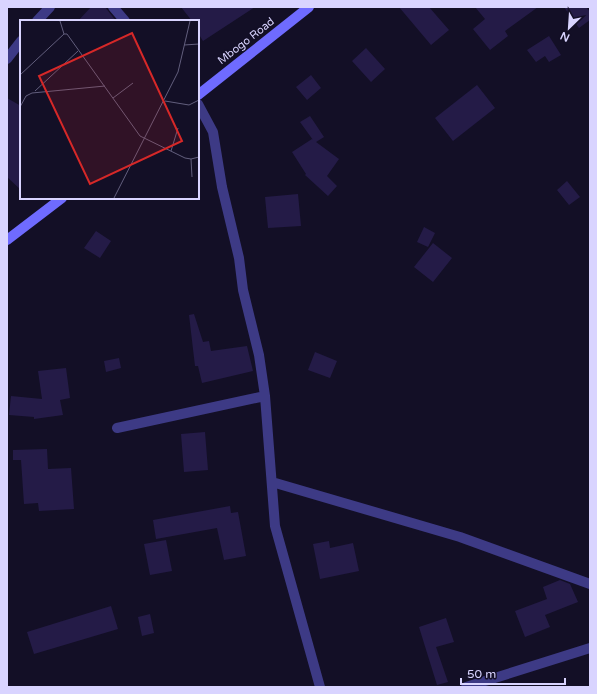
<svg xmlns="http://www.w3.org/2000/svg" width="597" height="694" viewBox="0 0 597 694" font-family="'Varela Round',sans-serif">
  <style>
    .building { fill: #241b47 }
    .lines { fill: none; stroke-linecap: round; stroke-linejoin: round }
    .minor { stroke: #3d3a85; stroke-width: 10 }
    .secondary { stroke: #6f6bff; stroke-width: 10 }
    .labels { text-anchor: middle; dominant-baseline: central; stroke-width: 3; stroke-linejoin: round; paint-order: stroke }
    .street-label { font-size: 11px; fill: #d9d4ff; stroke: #130f26 }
    .inset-road { fill: none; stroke: #625e7d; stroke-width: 1 }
    .view { fill: #d62828; fill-opacity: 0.15; stroke: #d62828; stroke-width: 2 }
    .inset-edge { fill: none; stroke: #d9d4ff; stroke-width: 2 }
  </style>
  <rect width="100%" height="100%" fill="#130f26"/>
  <!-- building -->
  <path class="building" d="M91,7H105L116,21H78Z
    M181,7H255L203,41L198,33V21H192Z
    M399,7H429L449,30L431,45Z
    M475,7H538L505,31L508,36L490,50L473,29L485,19Z
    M564,7H586L590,12V20L579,28Z
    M549,36L561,55L549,62L545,56L536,62L527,50Z
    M366,48L385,69L371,82L352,61Z
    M311,75L321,88L307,100L296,87Z
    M477,85L495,108L453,141L435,118Z
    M7,98L21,106V190L7,177Z
    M310,116L324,137L316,142L339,159L327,176L337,186L328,196L305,175L306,174L292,152L312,139L313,140L300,122Z
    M567,181L580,197L569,205L557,190Z
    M298,194L301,226L268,228L265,197Z
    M424,227L435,233L428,247L417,242Z
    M96,231L111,241L100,258L84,248Z
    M433,243L452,258L433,282L414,267Z
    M194,314L203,342L209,341L211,351L247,346L253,371L202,383L198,366H195L189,315Z
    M315,352L337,361L330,378L308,370Z
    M119,358L121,368L106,372L104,361Z
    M66,368L70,398L60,400L63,415L34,419V417L9,415L11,396L42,399L38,371Z
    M205,432L208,470L184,472L181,434Z
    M47,449L48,469L71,468L74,509L39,511L38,503L24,504L21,460H13V450Z
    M230,506L231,513L238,512L246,556L224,560L217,528L156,539L153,520Z
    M166,540L172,571L150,575L144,544Z
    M329,541L330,548L353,543L359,571L320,579L313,544Z
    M560,580L570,584L578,602L545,615L550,627L525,637L515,611L547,599L543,587Z
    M111,606L118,629L34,654L27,632Z
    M150,614L154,633L142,636L138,617Z
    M446,618L454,642L436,647L448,682L437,685L419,627Z"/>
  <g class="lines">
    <!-- minor -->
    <path class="minor" d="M113,7L125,21
      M37,21L50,7
      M7,59L21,41
      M198,104L213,132L222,187L239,258L243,290L259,355L265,396L275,526L320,687
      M117,428L265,396
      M272,482L460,537L590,584
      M466,687L590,648"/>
    <!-- secondary -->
    <path class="secondary" d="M198,95L309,7
      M7,240L62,198"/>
  </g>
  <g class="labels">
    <!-- street labels -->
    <g class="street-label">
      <text transform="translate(246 41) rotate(-38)">Mbogo Road</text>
    </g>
  </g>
  <!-- overview -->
  <g transform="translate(20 20)">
    <rect width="179" height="179" fill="#130f26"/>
    <path class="inset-road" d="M40,1L44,14M164,25L179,24M0,55L44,14H47L120,116L165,138L171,139L179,137M15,71L58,31M93,78L113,63M145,81L169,85L179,80M0,87L6,76L12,73L85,66M151,131L158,108M171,139L172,157M94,178L158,52L170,1"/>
    <path class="view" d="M112,13L162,121L70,164L19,56Z"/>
    <rect width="179" height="179" class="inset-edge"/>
  </g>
  <!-- border -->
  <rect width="597" height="694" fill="none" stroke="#d9d4ff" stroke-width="16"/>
  <!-- north arrow -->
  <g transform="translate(569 28) rotate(205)" stroke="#130f26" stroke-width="3" paint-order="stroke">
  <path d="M0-3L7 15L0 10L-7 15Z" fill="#d9d4ff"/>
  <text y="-6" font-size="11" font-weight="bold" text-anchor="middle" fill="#d9d4ff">N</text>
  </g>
  <!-- scale -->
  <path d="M461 678v6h104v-6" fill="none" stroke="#d9d4ff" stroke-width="2"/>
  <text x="467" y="678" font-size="12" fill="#d9d4ff" stroke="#130f26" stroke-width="3" paint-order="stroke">50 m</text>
</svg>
